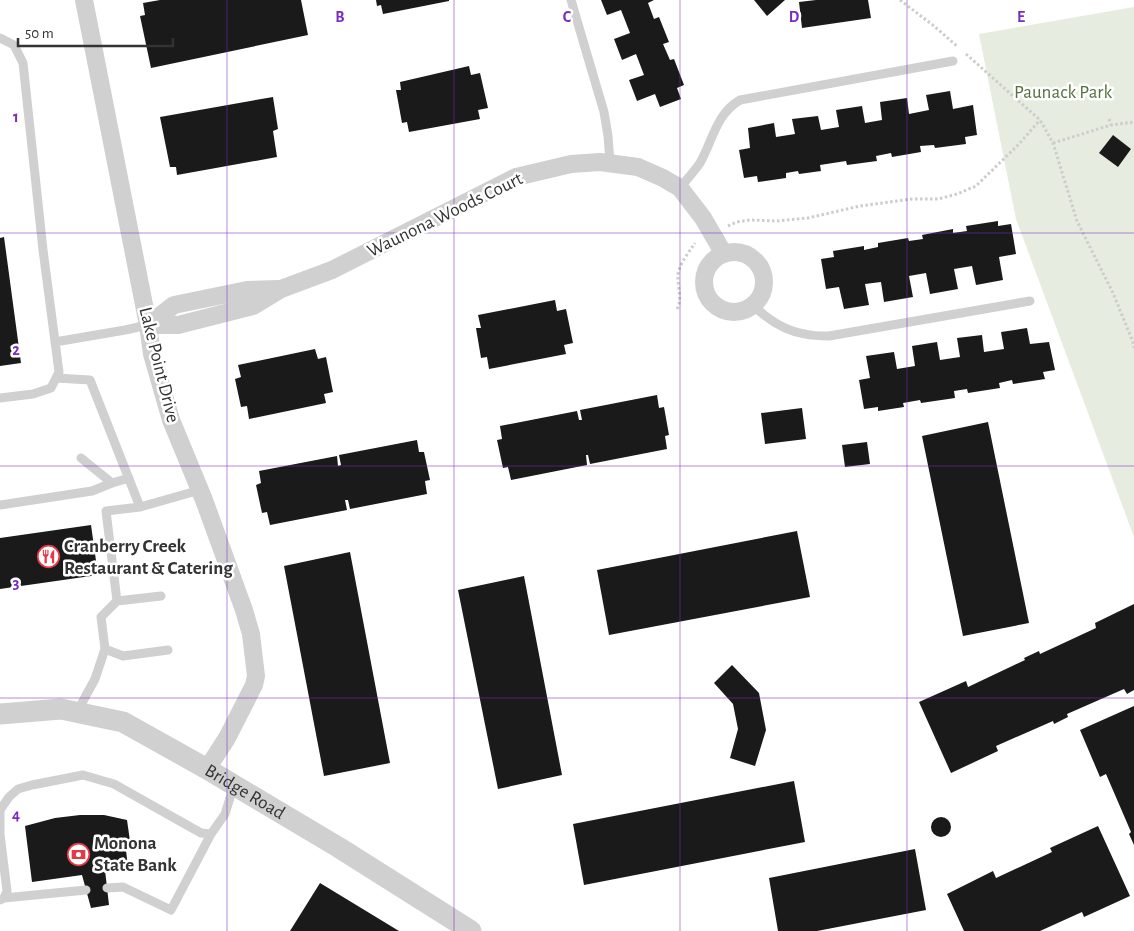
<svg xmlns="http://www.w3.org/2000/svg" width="1134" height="931" viewBox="0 0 1134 931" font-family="'Alegreya Sans',sans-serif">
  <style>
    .green { fill: #e6ecdf }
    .building { fill: #1a1a1a }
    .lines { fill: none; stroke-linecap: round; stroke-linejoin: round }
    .path { stroke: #cdcdcd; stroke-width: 3; stroke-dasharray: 2.5 2.5; stroke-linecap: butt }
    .service { stroke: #d0d0d0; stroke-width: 9 }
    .minor { stroke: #d0d0d0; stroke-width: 18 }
    .tertiary { stroke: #d0d0d0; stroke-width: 21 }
    .grid { fill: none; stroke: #7b2cbf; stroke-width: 1; stroke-opacity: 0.55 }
    .labels { text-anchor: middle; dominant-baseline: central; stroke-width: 5; stroke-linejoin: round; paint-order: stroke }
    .park-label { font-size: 19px; fill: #56703f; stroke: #fff }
    .street-label { font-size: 19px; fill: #333; stroke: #fff }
    .poi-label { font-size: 19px; font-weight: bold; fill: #333; stroke: #fff; text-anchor: start }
    .grid-label { font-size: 16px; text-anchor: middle; font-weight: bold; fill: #7b2cbf; stroke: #fff; stroke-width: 5; stroke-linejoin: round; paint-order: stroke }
  </style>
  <rect width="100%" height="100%" fill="#fff"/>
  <!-- green -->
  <path class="green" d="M1134,7V537L1016,219L979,34Z"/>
  <!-- building -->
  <path class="building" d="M160,0H301L308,35L151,68L140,16L145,15L143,3Z
    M376,0H449V1L383,14L381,5L377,6Z
    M601,0H654L648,3L654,19L659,17L669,42L663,44L670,60L674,59L684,85L677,88L681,99L660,107L655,94L637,101L629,80L644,75L636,54L622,60L614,39L630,33L621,10L607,15Z
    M754,0H785L767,16Z
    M816,0H868L871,18L802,28L799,2Z
    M469,66L471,75L480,73L488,108L478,110L480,119L409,132L407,122L402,123L396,90H401L400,82Z
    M950,91L953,109L973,105L977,135L965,137L966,144L935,148L934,145L920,146L921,152L892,157L891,153L876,156L877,161L847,165L846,161L820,165L821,171L799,174L798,171L786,173V178L758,182L757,176L744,178L739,150L750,148L748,128L774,123L776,137L795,134L792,119L818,116L821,130L839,127L836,110L862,106L865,123L882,120L880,102L907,98L909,114L929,110L926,95Z
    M273,97L278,129L273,131L277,157L177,175L176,167H170L160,117Z
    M1113,135L1131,149L1118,167L1099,153Z
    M998,221V226L1011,224L1016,254L999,257L1003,280L976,285L972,266L954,269L958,289L930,294L926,273L909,276L913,297L884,302L881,282L865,284L869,305L844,309L839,287L826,289L821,259L834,257L833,251L864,246V250L878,247V243L908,238L909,241L923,239L922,235L953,229V233L967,231L966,226Z
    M4,237L21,363L0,366V238Z
    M555,300L557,311L566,309L573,343L564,345L566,354L489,369L487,357L481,358L476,328H481L478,315Z
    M1027,328L1030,344L1049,342L1055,370L1043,372L1045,379L1013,384L1012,380L999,383L1000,388L968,393L967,389L954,391L955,398L921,403L920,400L903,403L904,407L878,411V407L864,409L859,380L870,378L866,356L894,352L897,369L915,366L912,346L937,342L940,360L960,357L957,338L982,335L984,352L1004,349L1001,332Z
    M315,349L318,359L326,357L333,392L324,394L326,403L249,419L247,406L241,407L235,379L241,377L238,365Z
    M657,395L659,408L664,407L669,435L665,436L667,449L590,464L588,455H586L587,465L511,480L508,467L503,468L497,440L502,439L500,426L577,411L579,420H582L580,410Z
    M802,408L806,439L765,444L761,413Z
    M988,422L1029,623L963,636L922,436Z
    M417,440L419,452H424L430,480L425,481L427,494L350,509L348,500H345L347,510L270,525L267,512L262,513L256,485L261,483L259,471L337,456L338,466L341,465L339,455Z
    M867,442L870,464L845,467L842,445Z
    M91,525L98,575L0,589V538Z
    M797,531L810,597L609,635L597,570Z
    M350,552L390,763L324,776L284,566Z
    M524,576L562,775L498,789L458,590Z
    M1134,604V690L1127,694L1124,689L1067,714L1068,717L1054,724L1053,721L996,746L998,751L951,773L919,702L966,681L968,687L1025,660L1024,658L1039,651L1040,654L1096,628L1095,623Z
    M732,665L759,693L766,730L755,766L730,758L738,729L733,704L714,683Z
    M1134,706V845L1129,834L1131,832L1106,774L1100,777L1080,730Z
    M794,781L805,842L584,885L573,824Z
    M80,815H104L127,820L130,841L125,842L128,867L105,870L109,905L91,908L82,875L32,882L25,826L55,818Z
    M931 827a10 10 0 1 1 20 0a10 10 0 1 1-20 0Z
    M1098,826L1130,896L1084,917L1082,912L1040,931H964L947,894L993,871L996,878L1052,852L1050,848Z
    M915,849L926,910L817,931H778L769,878Z
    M320,883L399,931H290Z"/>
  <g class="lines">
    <!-- path -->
    <path class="path" d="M900,0L934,26L958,47
      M966,54L1040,120L1053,143L1077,221L1113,293L1133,342L1134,348
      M1109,119L1111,125
      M1053,143L1111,125L1134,122
      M728,226L737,222L750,220L776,221L808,218L860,206L912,199H938L957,194L976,186L1019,144L1040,120
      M677,309C683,299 677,286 678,274C680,263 689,252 695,243"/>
    <!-- service -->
    <path class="service" d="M571,0L604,112L608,136L610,163
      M0,38L14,45L23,63L43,250L59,372L51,388L33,394L0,398
      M680,188C686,180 694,172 700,163C713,140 716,114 740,100L953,61
      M753,305C768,320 785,331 805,334C813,336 821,336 829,336L1030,301
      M55,342L125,330L148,325
      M56,378L90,380L140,507
      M81,458L112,483
      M0,505L92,491L112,483L129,478
      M117,601L106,511L140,507L200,490
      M105,649L123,656L168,650
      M77,712L95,679L105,649L101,617L117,601L161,596
      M107,888L123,887L171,910L211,834
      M4,898L86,890
      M0,900L4,898L7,891L0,834V810L9,797L18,789L32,785L83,775L114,784L201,833L211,834L225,814L234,785"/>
    <!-- minor -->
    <path class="minor" d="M84,0L148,325L152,354L171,420L204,500L244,610L251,634L256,676L254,685L227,738L207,769
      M704 282a30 30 0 1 1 60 0a30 30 0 1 1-60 0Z
      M148,325H178L253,306L281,289L332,270L516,177L571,164L600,162L638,167L663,178L680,188L703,218L724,254
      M148,325L174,305L247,290L279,289"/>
    <!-- tertiary -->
    <path class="tertiary" id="s1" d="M0,714L61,709L123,722L207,769L338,847L471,931"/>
  </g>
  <!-- grid -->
  <path class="grid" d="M227,0V931M454,0V931M680,0V931M907,0V931M0,233H1134M0,466H1134M0,698H1134"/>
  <!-- icons -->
  <defs>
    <symbol id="restaurant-ring" viewBox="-11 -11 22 22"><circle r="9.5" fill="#fff" stroke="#e63946" stroke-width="1.5"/><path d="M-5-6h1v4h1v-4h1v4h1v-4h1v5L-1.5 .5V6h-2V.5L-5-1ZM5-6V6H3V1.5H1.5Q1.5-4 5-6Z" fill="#e63946"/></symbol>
    <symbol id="bank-ring" viewBox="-11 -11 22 22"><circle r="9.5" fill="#fff" stroke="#e63946" stroke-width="1.5"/><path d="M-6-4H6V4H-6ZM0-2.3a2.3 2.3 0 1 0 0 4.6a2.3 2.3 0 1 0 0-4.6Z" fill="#e63946"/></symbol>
  </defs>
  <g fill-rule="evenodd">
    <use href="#restaurant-ring" x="36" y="544" width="25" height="25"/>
    <use href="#bank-ring" x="66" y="842" width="25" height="25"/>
  </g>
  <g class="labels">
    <!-- park labels -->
    <g class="park-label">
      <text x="1063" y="92">Paunack Park</text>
    </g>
    <!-- street labels -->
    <g class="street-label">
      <text transform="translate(445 215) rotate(-26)">Waunona Woods Court</text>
      <text transform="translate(159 365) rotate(76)">Lake Point Drive</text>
      <text stroke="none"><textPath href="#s1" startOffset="265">Bridge Road</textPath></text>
    </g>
    <!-- poi labels -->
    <g class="poi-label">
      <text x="64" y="546">Cranberry Creek<tspan x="64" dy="22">Restaurant &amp; Catering</tspan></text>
      <text x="94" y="843">Monona<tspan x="94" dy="22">State Bank</tspan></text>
    </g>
  </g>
  <g class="grid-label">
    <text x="340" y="22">B</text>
    <text x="567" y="22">C</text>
    <text x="794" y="22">D</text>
    <text x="1021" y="22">E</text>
    <text x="16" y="122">1</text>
    <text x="16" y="355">2</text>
    <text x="16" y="588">3</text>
    <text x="16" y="820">4</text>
  </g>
  <!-- scale -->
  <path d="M18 38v8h155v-8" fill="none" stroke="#333333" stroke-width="2.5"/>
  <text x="25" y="38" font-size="15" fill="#333333" stroke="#ffffff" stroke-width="4" paint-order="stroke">50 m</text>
</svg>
